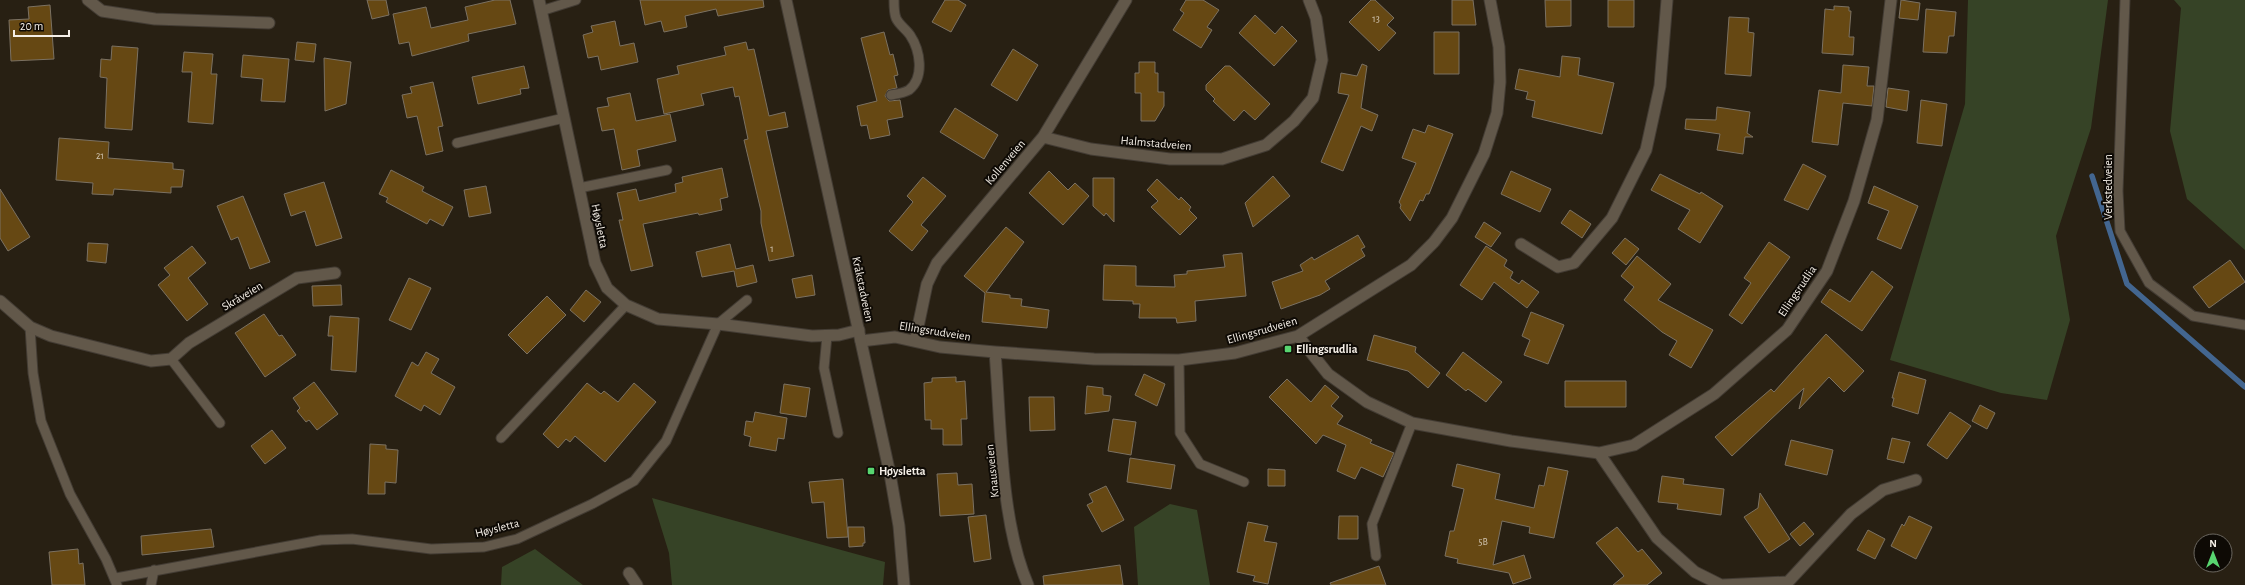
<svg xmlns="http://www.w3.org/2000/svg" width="2245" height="585" viewBox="0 0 2245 585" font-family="'Alegreya Sans',sans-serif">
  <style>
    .green { fill: #364326 }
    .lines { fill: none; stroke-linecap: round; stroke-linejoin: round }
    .stream { stroke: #436690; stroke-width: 5.5 }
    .building { fill: #664813; stroke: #7b7162 }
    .service-casing { stroke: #433c34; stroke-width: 11 }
    .minor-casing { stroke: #433c34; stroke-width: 13 }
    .secondary-casing { stroke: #433c34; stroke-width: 13 }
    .service { stroke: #62584a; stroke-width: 9 }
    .minor { stroke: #62584a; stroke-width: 11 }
    .secondary { stroke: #62584a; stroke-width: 11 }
    .poi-dot { fill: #58d570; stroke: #0e0a05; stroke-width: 1.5 }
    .labels { text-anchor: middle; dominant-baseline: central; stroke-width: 4; stroke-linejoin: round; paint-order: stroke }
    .number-label { font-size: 10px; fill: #d1c5b2 }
    .street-label { font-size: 12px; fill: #f5efe7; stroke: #0e0a05 }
    .poi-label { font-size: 12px; font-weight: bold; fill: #f5efe7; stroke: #0e0a05; text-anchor: start }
  </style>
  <rect width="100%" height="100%" fill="#282013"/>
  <!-- green -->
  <path class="green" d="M1968,0H2108L2091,128L2056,236L2070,320L2047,400L2001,393L1890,360L1965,104Z
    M2174,0H2245V250L2187,199L2170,131L2181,8Z
    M652,498L885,562L883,585H672L669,553Z
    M1170,504L1197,510L1210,585H1138L1134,527Z
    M535,549L583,585H501L502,567Z"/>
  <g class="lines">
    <!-- stream -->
    <path class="stream" d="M2092,176L2127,284L2245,387"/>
  </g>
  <!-- building -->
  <path class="building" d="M367,0H386L389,15L372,19Z
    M495,0H510L516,24L468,34L469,41L412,56L409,42L399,44L393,14L426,7L431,28L468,20L465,7Z
    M640,0H763L764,7L718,16L716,9L685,16L687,27L664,32L661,21L645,25Z
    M945,0H958L966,5L951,32L932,22Z
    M1186,0H1203L1219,10L1207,27L1212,30L1201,48L1173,30L1184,13L1180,10Z
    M1371,0H1375L1394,18L1387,25L1396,33L1379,51L1349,22Z
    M1452,0H1473L1476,25H1452Z
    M1545,0H1571V26L1546,27Z
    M1608,0H1634V27H1608Z
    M1901,0L1920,3L1918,20L1899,18Z
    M50,5L54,59L11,61L9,20L29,19L28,7Z
    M1834,6L1849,7V11H1851L1849,37H1854L1853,55L1822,53L1825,9L1834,10Z
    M1926,9L1956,12L1954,36H1949L1947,53L1923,52Z
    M1255,15L1275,34L1282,26L1297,41L1274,66L1239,33Z
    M1729,17L1749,18L1748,32L1754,33L1751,76L1725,74Z
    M615,21L620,46L634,43L638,62L601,70L598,56L588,58L583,35L593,32L591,26Z
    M884,32L890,55L893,54L898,75L894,76L897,88L888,90L885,96L889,101L900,100L903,117L887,120L890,135L870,139L867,125L861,126L857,106L877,101L861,38Z
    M1434,32H1459V74H1434Z
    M297,42L316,44L314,62L295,60Z
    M746,42L748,50L754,49L769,116L785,112L788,127L766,131L794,256L769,261L761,223V211L744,140L748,139L739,96L735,97L733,87L701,94L704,105L664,114L657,79L679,74L677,66L726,55L724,47Z
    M112,46L138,48L132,130L105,128L107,78L100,77L101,59L111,60Z
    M1013,49L1038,65L1017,101L991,85Z
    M184,52L213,54L211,74H217L213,124L188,122L192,72H182Z
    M243,55L289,59L285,102L261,101L263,79L241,77Z
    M1562,56L1580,58L1578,75L1614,83L1602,134L1532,117L1535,101L1526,99L1528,92L1515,89L1519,69L1560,77Z
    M324,58L351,62L346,104L325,111Z
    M1139,62H1155V73H1158V92H1164V106L1155,121H1141V93H1135V73H1139Z
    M1362,64L1367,66L1361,108L1378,115L1372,131L1361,126L1343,171L1321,162L1349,95L1338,93L1341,73L1357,76Z
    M1843,65L1869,67L1867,86H1874L1872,106L1843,103L1838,145L1812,142L1819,90L1841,93Z
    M524,66L529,88L520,89L521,94L478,104L472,77Z
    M1225,66H1230L1270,104L1255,120L1244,110L1234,121L1213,101L1215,99L1206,90V85Z
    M433,82L443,126L438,127L443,151L426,155L417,116L407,118L402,95L412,93L410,87Z
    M1888,88L1909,91L1907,111L1886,107Z
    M630,93L636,121L670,114L676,141L637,150L640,166L622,170L614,129L602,131L597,108L609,106L607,98Z
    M1921,100L1947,104L1942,146L1917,143Z
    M1717,107L1750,112L1747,133L1753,137H1745L1743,154L1717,150L1720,134L1685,129L1686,119L1716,120Z
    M955,108L998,135L984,159L940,132Z
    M1428,125L1453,134L1429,194H1426L1423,201L1420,200L1410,221L1400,208L1401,205L1399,202L1416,163L1402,158L1413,129L1425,133Z
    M59,138L109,142L108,158L173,163V169L184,170L182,187H171V193L114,189L113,195L92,194L93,183L56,180Z
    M1803,164L1826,176L1808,210L1784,200Z
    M722,168L728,197L720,199L722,210L699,215L698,213L643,224L653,266L631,271L619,220H623L617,193L636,189L639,201L676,192L675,184L683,182L682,177Z
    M391,170L424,187L422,191L453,207L443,226L430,219L427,224L386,202L388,198L379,194Z
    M1049,171L1068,190L1075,183L1089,196L1063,225L1029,193Z
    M1511,171L1551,189L1540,212L1501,194Z
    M1660,174L1700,194L1701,192L1723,206L1700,243L1678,229L1690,210L1651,190Z
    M1273,176L1290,196L1253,227L1245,203Z
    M923,177L946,196L921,225L928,231L912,251L889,231L913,202L907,196Z
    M1093,178H1114V222L1106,213L1104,216L1093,206Z
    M1157,179L1179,200L1181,197L1191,207L1189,210L1197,218L1180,235L1151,207L1158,201L1147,190Z
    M324,182L342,238L316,246L305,211L291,216L284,194Z
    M486,186L491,213L469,217L464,190Z
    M1874,186L1918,206L1901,249L1877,239L1889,211L1868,203Z
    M0,189L30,237L8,251L0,238Z
    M243,196L270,262L250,269L238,237L231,240L217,206Z
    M1570,210L1591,224L1582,238L1561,223Z
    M1484,222L1501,233L1491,247L1475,237Z
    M1006,227L1024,242L986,292L1010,295V298L1022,299L1021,306L1049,310L1047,328L982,322L985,293L964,276Z
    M1358,235L1365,247L1361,249L1365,256L1325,281L1330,289L1320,295L1281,309L1272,282L1303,271L1300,265L1312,257L1314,260Z
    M1625,238L1639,249L1626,265L1612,253Z
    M1769,242L1790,257L1742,324L1729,315L1751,283L1744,278Z
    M88,243L108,244L106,263L87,261Z
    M730,244L736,269L753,265L757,282L737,287L734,271L702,277L696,252Z
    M192,246L206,263L188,278L208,304L187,321L158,285L170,275L164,268Z
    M1486,246L1507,260L1504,266L1513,272L1510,278L1519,284L1522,280L1539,292L1527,308L1494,282L1482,300L1460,285Z
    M1242,253L1246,296L1195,301L1196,321L1177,323L1176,318H1139L1140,304H1133V301L1103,300L1104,265L1136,266V286L1175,287L1174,275L1187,274V271L1225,267L1223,255Z
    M1637,256L1671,284L1658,300L1713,330L1691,368L1669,355L1677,341L1662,332L1624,300L1634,287L1621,276Z
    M2230,260L2245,282L2209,308L2193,287Z
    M1872,271L1893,287L1862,331L1821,302L1830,289L1850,302Z
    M812,275L815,295L796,298L792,279Z
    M409,278L431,288L411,330L389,320Z
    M341,285L342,305L313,306L312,286Z
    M586,290L601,302L584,322L570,310Z
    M547,296L566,315L527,354L508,335Z
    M1531,312L1564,325L1548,364L1524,355L1530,340L1522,336Z
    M264,314L279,336L282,335L296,355L265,377L235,333Z
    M330,316L359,318L356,372L331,370L333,336H328Z
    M1826,334L1864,371L1844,392L1829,377L1799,409L1804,388L1732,456L1715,437L1771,389L1774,392Z
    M1374,335L1416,347L1415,352L1440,373L1428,388L1408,371L1367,360Z
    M426,352L439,359L431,373L455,387L440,415L424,405L421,411L395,396L412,362L418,366Z
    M1463,352L1502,382L1486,402L1468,389L1466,391L1446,375Z
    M1899,372L1926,380L1918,414L1892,406L1894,398H1892Z
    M1144,374L1165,384L1157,406L1135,395Z
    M956,377V382L965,381L967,419H961L962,445H943V429H931V420H925L924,383L932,382V378Z
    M1287,379L1311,402L1325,385L1339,397L1331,406L1343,416L1337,424L1372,440L1370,443L1394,453L1383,477L1361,467L1355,479L1337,471L1346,445L1323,435L1316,444L1269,397Z
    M1565,381H1626V407H1565Z
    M314,382L338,414L317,430L309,420L306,422L297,411L300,408L293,398Z
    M587,383L601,394L604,391L618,402L634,383L656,402L605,462L575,436L570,442L566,439L558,448L543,434Z
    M784,384L810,388L806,417L780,413Z
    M1087,386L1103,388V395L1111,396L1109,411L1085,414Z
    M1029,397H1054L1055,430L1030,431Z
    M1980,405L1995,413L1987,429L1972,421Z
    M755,412L787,418L784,439L778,438L776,451L749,446L751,437L744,435L746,421L753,422Z
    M1950,412L1971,426L1947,459L1927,445Z
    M1113,419L1136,422L1131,455L1108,451Z
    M272,430L286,448L265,464L251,446Z
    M1892,438L1910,442L1904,463L1887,459Z
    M1791,440L1833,450L1827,475L1785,465Z
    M370,444L386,445V449L398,450L396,483L385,482V494H368Z
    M1130,458L1175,465L1171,489L1127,482Z
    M1457,464L1500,474L1495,499L1534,508L1539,485L1544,486L1548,467L1568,471L1554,538L1529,533L1530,527L1502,521L1493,565L1524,555L1531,578L1513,584L1509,573L1457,563L1458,559L1445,556L1450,531H1454L1464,489L1452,486Z
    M1268,469L1285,470V486H1268Z
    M957,473L958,485L972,484L974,514L940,516L937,474Z
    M1662,476L1684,479L1683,484L1724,489L1721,515L1677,509L1678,504L1658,502Z
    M843,479L848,537L827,538L824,502L812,503L809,482Z
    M1106,486L1124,520L1102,532L1087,505L1093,502L1089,494Z
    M1760,493L1790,539L1769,553L1744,517L1758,508Z
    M986,515L991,559L974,562L968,517Z
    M1339,516H1358V539H1338Z
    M1909,516L1932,527L1916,559L1891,546L1902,524L1904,526Z
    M1248,522L1268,526L1264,541L1277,543L1268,584L1253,581L1255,576L1237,572Z
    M1804,522L1814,534L1800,546L1790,534Z
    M848,527H864L865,543H863V546L849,547Z
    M1617,527L1638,552L1642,549L1662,573L1647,585H1613L1624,576L1596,543Z
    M211,529L214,547L142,555L141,536Z
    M1868,530L1885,539L1875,559L1857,550Z
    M78,549L79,564L83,563L85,585H52L49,552Z
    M1120,565L1123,585H1044L1043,576Z
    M1379,566L1386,585H1331L1330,583Z"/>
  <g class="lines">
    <defs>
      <path id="service" d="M2125,0L2118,191L2120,231L2149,283L2193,316L2245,325
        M541,11L576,0
        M891,95C897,94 904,93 909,90C925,77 920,50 910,35C906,29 899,25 896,18C894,13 894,6 894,0
        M457,143L564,118
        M579,188L667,170
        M30,327L33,373L41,421L70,494L106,559L117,585
        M827,336L824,368L838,433
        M171,359L220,423
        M1179,360L1180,433L1200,464L1244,482
        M501,438L626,305
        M1376,556L1372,524L1412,423
        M116,578L321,540L352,539L431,549L484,547L517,539L592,504L634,481L666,441L718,324L747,300
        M151,585L154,570"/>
      <path id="minor" d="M88,0L102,11L155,19L269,23
        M539,0L595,263L607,288L626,305L658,319L718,324L812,336L839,335L859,330
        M1043,137L1091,149L1170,159H1222L1266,145L1294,121L1313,98L1322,60L1316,18L1309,0
        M1521,244L1558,267L1574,263L1612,218L1646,150L1660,86L1667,0
        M0,301L30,327L51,336L151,361L171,359L189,343L297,278L335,273
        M1298,336L1328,374L1367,402L1412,423L1511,441L1599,453L1634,445L1714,394L1787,330L1827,271L1854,201L1877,120L1891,0
        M861,341L895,337L940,347L995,352L1094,359L1179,360L1235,353L1298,336L1411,265L1434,242L1452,218L1484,154L1497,113L1500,82L1499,47L1490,0
        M915,341L927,284L937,263L1043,137L1126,0
        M995,352C1001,423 1000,521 1028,585
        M1599,453L1657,538L1695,572L1721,585
        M629,573L637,585
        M1722,585L1788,582L1851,514L1883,490L1916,480"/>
      <path id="secondary" d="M786,0L890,474L899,526L904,585"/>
    </defs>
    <!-- service casing -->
    <use href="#service" class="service-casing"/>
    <!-- minor casing -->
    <use href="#minor" class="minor-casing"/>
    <!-- secondary casing -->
    <use href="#secondary" class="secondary-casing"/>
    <!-- service -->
    <use href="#service" class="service"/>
    <!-- minor -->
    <use href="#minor" class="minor"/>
    <!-- secondary -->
    <use href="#secondary" class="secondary"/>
  </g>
  <!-- markers -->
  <g class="poi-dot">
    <rect x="1284" y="345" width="8" height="8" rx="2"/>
    <rect x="867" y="467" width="8" height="8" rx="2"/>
  </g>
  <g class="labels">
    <!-- number labels -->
    <g class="number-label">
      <text x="1376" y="19">13</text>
      <text x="100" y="156">21</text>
      <text x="772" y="249">1</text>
      <text x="1483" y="542">5B</text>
    </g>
    <!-- street labels -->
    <g class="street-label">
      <text transform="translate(1156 143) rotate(5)">Halmstadveien</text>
      <text transform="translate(1005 162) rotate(-50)">Kollenveien</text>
      <text transform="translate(2108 187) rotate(-90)">Verkstedveien</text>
      <text transform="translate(600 226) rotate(78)">Høysletta</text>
      <text transform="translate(863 289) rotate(78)">Kråkstadveien</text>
      <text transform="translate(1797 291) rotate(-56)">Ellingsrudlia</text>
      <text transform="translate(242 296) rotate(-31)">Skråveien</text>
      <text transform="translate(1262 330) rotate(-16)">Ellingsrudveien</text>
      <text transform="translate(935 331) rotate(9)">Ellingsrudveien</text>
      <text transform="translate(992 471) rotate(-96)">Knausveien</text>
      <text transform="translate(497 528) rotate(-14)">Høysletta</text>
    </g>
    <!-- poi labels -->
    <g class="poi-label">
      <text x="1296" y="349">Ellingsrudlia</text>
      <text x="879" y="471">Høysletta</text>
    </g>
  </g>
  <!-- north arrow -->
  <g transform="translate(2213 553)"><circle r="19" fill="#0e0a05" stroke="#6a665f"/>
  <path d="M0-3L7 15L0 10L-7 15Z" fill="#58d570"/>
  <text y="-6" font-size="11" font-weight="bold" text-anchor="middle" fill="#f5efe7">N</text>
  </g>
  <!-- scale -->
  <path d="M14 30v6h55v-6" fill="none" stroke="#f5efe7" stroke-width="2"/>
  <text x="20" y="30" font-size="12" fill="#f5efe7" stroke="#0e0a05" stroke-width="3" paint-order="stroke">20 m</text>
</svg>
